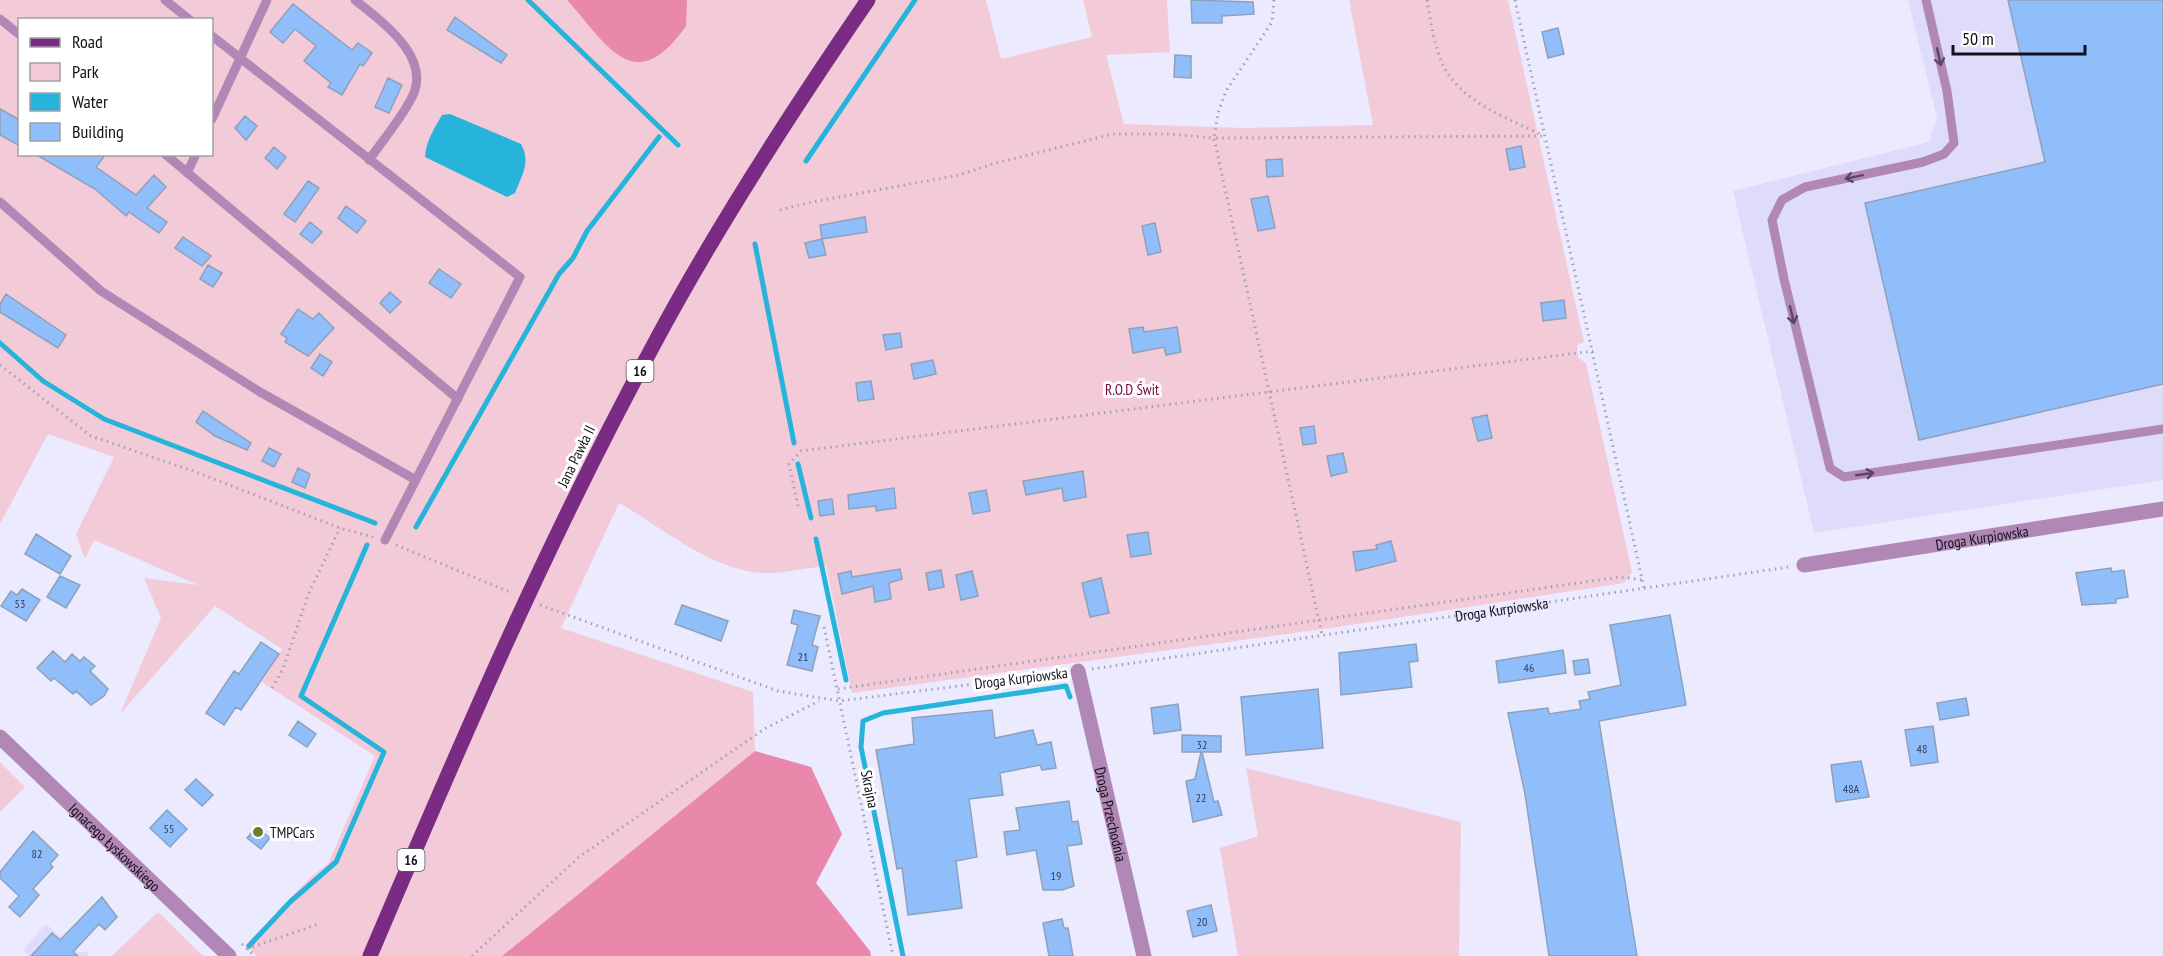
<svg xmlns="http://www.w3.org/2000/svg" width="2163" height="956" viewBox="0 0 2163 956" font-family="'PT Sans Narrow',sans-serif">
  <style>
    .built { fill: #dfdcfb }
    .green { fill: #f3cad7; fill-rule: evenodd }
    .forest { fill: #e988ab }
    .water { fill: #26b4da }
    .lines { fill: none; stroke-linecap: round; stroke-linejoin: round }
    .stream { stroke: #26b4da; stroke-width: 5 }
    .building { fill: #90befa; stroke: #8ea1ba; stroke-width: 1.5 }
    .path { stroke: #a3a1b2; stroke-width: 3; stroke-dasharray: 1.5 4.5; stroke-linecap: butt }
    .service { stroke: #b187b5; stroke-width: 9 }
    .minor { stroke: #b187b5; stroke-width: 15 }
    .tertiary { stroke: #b187b5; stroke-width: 15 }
    .primary { stroke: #7a2b83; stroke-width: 15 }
    .oneway { stroke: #5a4660 }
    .poi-dot { fill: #6c7d2b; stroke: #fff; stroke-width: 2 }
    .labels { text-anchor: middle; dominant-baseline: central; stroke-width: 6; stroke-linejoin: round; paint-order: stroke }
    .number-label { font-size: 12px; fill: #323c53 }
    .shield { fill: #fff; stroke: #59585f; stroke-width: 1.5 }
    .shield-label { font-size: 14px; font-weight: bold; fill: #12111b }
    .park-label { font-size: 15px; fill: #790041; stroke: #fff }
    .street-label { font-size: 15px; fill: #12111b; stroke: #fff }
    .poi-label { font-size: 15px; fill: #12111b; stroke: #fff; text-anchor: start }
  </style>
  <rect width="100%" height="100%" fill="#eceafe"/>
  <!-- built -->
  <path class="built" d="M1908,0H2163V480L1814,533L1733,191L1929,142L1937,118Z
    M46,924L78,952H86L90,956H29L23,950Z"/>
  <!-- green -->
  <path class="green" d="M0,0H986L1001,59L1092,37L1083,0H1167L1170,52L1106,55L1124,124L1243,128L1373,125L1349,0H1508L1584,342L1577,345L1578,358L1586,363L1632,572L1624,583L1331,628L852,693L826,566C805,568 782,574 762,573C709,569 663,528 619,503L561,628L753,692L755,751L502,956H257L245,945L312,876L328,864L375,756L262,682L282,649L215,606L120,714L161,618L144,578L198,585L94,540L85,559L76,534L114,457L48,434L0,524ZM20,20H212V154H20Z
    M0,762L25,787L0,812Z
    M1246,768L1461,822L1459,956H1238L1220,848L1258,836Z
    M158,912L203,956H112Z"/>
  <!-- forest -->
  <path class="forest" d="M567,0H687L686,26C634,100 607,44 567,0Z
    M755,751L811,767L842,834L816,883L870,951L871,956H502Z"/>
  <!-- water -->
  <path class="water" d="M450,114L521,144C531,162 522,175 515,193L507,197L425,157C426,141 434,129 442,115Z"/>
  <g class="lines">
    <!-- stream -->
    <path class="stream" d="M528,0L678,145
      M806,161L915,0
      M755,244L794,443
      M0,343L43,381L104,419L375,523
      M798,464L811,518
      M416,527L559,274L573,258L587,231L659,137
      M816,539L846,680
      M249,946L290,902L336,862L384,752L301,696L367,545
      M903,956L861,747L863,721L883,713L1066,686L1070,697"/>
  </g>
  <!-- building -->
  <path class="building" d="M1191,0L1253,2L1254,14L1222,16V23H1192Z
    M2008,0H2163V384L1919,440L1865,203L2045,162Z
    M293,4L352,50L358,43L372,53L363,66L360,64L342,95L328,87L331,83L304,61L316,46L295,29L283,43L270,32Z
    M455,17L507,55L501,63L447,30Z
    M1558,28L1564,54L1548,58L1542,32Z
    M1175,55L1191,56V78L1174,77Z
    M388,78L402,85L389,113L375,107Z
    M0,109L20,120V146L0,135Z
    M245,116L257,126L246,140L235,128Z
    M1521,146L1525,167L1510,170L1506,149Z
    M274,147L286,157L277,169L265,158Z
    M35,154H106L96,167L136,195L154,175L166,187L147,208L167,222L159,233L129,212L126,216L95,189Z
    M1282,159L1283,176L1267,177L1266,160Z
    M308,181L319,188L295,222L284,214Z
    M1268,196L1275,228L1258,231L1251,199Z
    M346,206L366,221L357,233L338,218Z
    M865,217L867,232L822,239L820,225Z
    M310,222L322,232L312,243L300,234Z
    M1155,223L1161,252L1148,255L1142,226Z
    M183,237L211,256L202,266L175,248Z
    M822,239L826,255L809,258L805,243Z
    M208,265L222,273L213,287L200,279Z
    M439,269L461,284L451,298L429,283Z
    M390,292L401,302L390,313L380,303Z
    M6,294L66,335L58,348L0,312V304Z
    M1564,300L1566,318L1543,321L1541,303Z
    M298,309L313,319L319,313L334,328L308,356L285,342L287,338L281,334Z
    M1143,327L1144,332L1177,327L1181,352L1166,355L1164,347L1133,353L1129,329Z
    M900,333L902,347L886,350L883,335Z
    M320,354L332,362L323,376L311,368Z
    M933,360L936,374L914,379L911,364Z
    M871,381L874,399L858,401L856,383Z
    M203,411L251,443L247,450L215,436L196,422Z
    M1487,415L1492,438L1478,441L1472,418Z
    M1314,426L1316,443L1303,445L1300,428Z
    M269,448L281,454L274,467L262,461Z
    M1343,453L1347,472L1331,476L1327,456Z
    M298,468L310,474L305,488L292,482Z
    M1083,471L1086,497L1064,501L1062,488L1026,495L1023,481Z
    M894,488L896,508L876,511V506L849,509L848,495Z
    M986,490L990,511L973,514L969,493Z
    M832,499L834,514L820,516L818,501Z
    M1148,532L1151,554L1131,557L1127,535Z
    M36,534L71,556L60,574L25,554Z
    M1391,541L1396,561L1356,571L1353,552L1377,549L1376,545Z
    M2111,568L2112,572L2124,570L2128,597L2116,599V603L2082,605L2076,573Z
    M900,569L902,579L889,583L891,599L875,602L873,586L842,594L838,574L851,571L852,577Z
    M941,570L944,587L929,590L926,573Z
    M972,571L978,596L961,600L956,575Z
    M60,576L80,585L66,608L47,597Z
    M1101,578L1109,613L1090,617L1082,583Z
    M22,589L40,600L26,621L1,606L11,591L17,595Z
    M682,605L728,621L721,641L675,624Z
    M794,610L820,616L812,645L818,647L812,671L787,665L798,625L791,623Z
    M1670,615L1686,705L1599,721L1637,956H1549L1525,794L1508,713L1548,708L1549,714L1581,709L1579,701L1590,699L1588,692L1621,685L1610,625Z
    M261,642L279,654L241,710L236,707L224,725L206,713L234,671L239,674Z
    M1416,644L1418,661L1409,662L1412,687L1341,695L1339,653Z
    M1563,650L1566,673L1499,683L1496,661Z
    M53,651L65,662L72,654L80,661L84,657L95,666L90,671L108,689L104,696L91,705L76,691L73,694L54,678L51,681L37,668Z
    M1588,659L1590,673L1575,675L1573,661Z
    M1318,689L1323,748L1246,755L1241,697Z
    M1966,698L1969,715L1940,720L1937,703Z
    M1178,704L1181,730L1154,734L1151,708Z
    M992,710L995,738L1033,730L1037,745L1051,742L1056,768L1042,770L1040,765L1000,773L1003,795L969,799L977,857L956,861L962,908L908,915L902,868L897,869L876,750L914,744L912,718Z
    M298,721L316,734L307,747L289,735Z
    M1933,726L1938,762L1911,766L1905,730Z
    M1182,735L1221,736V752H1202L1214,802L1218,801L1222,815L1193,822L1186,781L1195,779L1201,752H1182Z
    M1861,761L1869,797L1836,802L1831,765Z
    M196,779L213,795L202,806L185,790Z
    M1069,801L1072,822L1078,821L1082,844L1067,846L1074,886L1062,890H1043L1036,850L1007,855L1004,832L1020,830L1016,808Z
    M167,810L187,829L170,847L150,828Z
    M257,827L270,838L261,849L247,838Z
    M33,831L58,855L50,864L53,867L33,889L39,895L20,917L9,907L19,896L0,878V872Z
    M102,897L117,917L105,930L99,924L73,952L78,956H31L52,933L60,940Z
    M1211,905L1217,931L1193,937L1187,911Z
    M1062,919L1064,928H1068L1073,956H1049L1043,923Z"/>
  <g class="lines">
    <!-- path -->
    <g class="path">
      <path d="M1274,0L1272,22L1226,91L1218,113L1214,138L1544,136"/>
      <path d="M1427,0C1431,22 1434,47 1444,67C1462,102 1509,119 1542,135"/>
      <path d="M1515,0L1644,588"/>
      <path d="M780,210L807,203L959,175L996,163L1113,134H1168L1214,138L1322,635"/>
      <path d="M0,365L91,436L193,471L340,528L373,537"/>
      <path d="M798,506L789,464L801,451L1593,351"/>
      <path d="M396,545L512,593"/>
      <path d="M540,605L778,691L839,701L1062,673"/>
      <path d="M824,627L893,956"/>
      <path id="s1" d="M1092,669L1789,567"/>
      <path d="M272,688L283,669L308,595L340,528"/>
      <path d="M838,689L1620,577L1643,580"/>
      <path d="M242,944L255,956"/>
      <path d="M247,949L318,924"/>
      <path d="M472,956L579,857L766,728L819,701"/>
    </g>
    <!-- service -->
    <path class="service" d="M165,0L190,20
      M355,0C382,22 434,58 411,99C400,120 383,140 369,160
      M1926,0L1947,91L1954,143L1944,154L1923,162L1805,187L1782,200L1772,220L1784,279L1830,468L1844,477L2163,429
      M0,19L20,35
      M212,36L520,277L385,540
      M212,119L267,0
      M165,154L458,399
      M187,173L196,154
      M0,202L101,291L260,392L416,480"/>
    <!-- minor -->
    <g class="minor">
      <path id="s2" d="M1804,565L2163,509"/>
      <path id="s3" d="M1078,671L1144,956"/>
    </g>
    <!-- tertiary -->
    <path class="tertiary" id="s4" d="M0,737L229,956"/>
    <!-- primary -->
    <path class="primary" d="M370,956C458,749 546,543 653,346C717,226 791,112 868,0"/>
  </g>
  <!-- one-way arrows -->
  <defs><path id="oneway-shaft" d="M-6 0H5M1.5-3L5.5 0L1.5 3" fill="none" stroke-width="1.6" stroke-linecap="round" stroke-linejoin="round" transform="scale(1.5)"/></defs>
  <g class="oneway">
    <use href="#oneway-shaft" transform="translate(1939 57) rotate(77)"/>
    <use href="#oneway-shaft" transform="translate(1854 177) rotate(168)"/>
    <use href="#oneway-shaft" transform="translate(1792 315) rotate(77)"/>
    <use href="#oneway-shaft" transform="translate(1865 474) rotate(-8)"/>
  </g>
  <!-- markers -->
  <circle class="poi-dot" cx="258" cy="832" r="6"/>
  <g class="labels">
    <!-- number labels -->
    <g class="number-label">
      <text x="20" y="603">53</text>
      <text x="803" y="656">21</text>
      <text x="1529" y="667">46</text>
      <text x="1202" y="744">32</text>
      <text x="1922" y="748">48</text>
      <text x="1851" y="788">48A</text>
      <text x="1201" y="797">22</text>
      <text x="169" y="828">55</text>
      <text x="37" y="853">82</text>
      <text x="1056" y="875">19</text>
      <text x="1202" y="921">20</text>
    </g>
    <!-- shield labels -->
    <g class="shield">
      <rect x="626.5" y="360" width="27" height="22" rx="4.5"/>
      <rect x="397.5" y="849" width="27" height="22" rx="4.5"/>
    </g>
    <g class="shield-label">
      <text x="640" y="371">16</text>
      <text x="411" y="860">16</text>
    </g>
    <!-- park labels -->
    <g class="park-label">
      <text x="1132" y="389">R.O.D Świt</text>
    </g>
    <!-- street labels -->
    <g class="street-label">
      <text transform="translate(576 456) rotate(-64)">Jana Pawła II</text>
      <text stroke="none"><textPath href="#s2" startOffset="180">Droga Kurpiowska</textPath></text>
      <text stroke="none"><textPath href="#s1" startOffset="414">Droga Kurpiowska</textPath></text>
      <text transform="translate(1021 678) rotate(-7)">Droga Kurpiowska</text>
      <text transform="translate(870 789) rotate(78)">Skrajna</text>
      <text stroke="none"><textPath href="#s3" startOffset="147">Droga Przechodnia</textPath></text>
      <text stroke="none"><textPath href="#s4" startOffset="159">Ignacego Łyskowskiego</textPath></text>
    </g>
    <!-- poi labels -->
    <g class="poi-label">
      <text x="270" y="832">TMPCars</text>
    </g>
  </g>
  <!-- legend -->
  <rect x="18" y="18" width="195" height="138" fill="#ffffff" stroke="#a0a0a4" stroke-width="1.5"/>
  <rect x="30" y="38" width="30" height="9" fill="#7a2b83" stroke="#a0a0a4" stroke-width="1.5"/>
  <text x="72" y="48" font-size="18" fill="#12111b">Road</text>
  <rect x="30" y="63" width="30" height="18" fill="#f3cad7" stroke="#a0a0a4" stroke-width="1.5"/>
  <text x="72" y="78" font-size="18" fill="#12111b">Park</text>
  <rect x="30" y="93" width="30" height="18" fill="#26b4da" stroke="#a0a0a4" stroke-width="1.5"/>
  <text x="72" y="108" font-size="18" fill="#12111b">Water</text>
  <rect x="30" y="123" width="30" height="18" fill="#90befa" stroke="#a0a0a4" stroke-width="1.5"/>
  <text x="72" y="138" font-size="18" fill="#12111b">Building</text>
  <!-- scale -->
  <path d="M1953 45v9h132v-9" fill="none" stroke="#12111b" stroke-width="3"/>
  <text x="1962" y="45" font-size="18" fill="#12111b" stroke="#ffffff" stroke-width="4.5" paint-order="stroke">50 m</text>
</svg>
